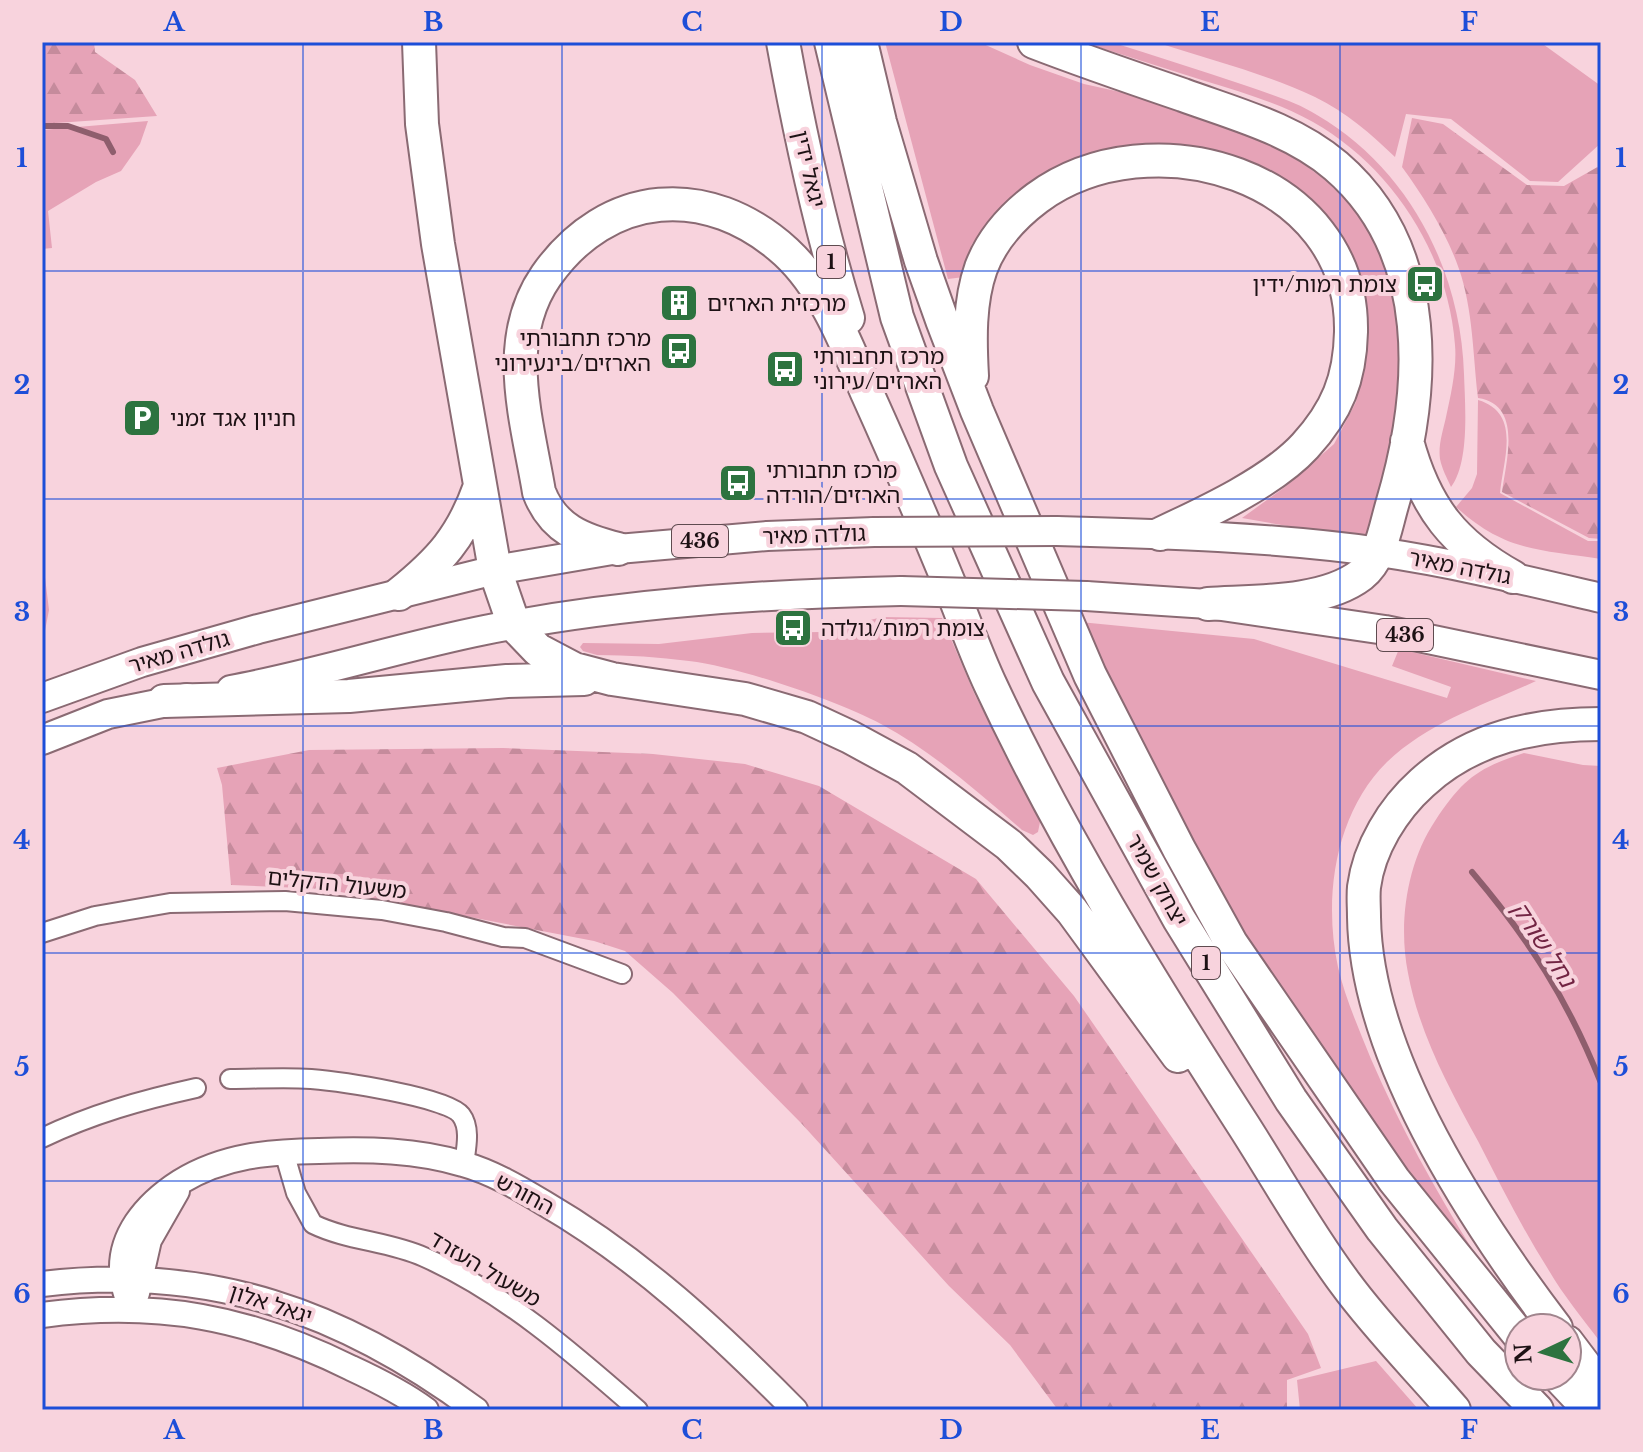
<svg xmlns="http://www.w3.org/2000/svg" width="1643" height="1452" viewBox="0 0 1643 1452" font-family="'Libre Baskerville','Noto Sans Hebrew',serif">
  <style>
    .grass { fill: #e6a3b7 }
    .forest { fill: url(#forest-firs) }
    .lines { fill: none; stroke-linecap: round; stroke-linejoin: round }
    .stream { stroke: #8e5e6d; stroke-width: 6 }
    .street-casing { stroke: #8a6a73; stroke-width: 22 }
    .secondary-casing { stroke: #8a6a73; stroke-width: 28 }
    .primary-casing { stroke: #8a6a73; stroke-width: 32 }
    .highway-casing { stroke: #8a6a73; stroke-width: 36 }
    .street { stroke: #fff; stroke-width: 18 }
    .secondary { stroke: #fff; stroke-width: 24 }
    .primary { stroke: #fff; stroke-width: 28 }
    .highway { stroke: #fff; stroke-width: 32 }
    .primary-bridge-casing { stroke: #8a6a73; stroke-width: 32; stroke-linecap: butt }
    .primary-bridge { stroke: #fff; stroke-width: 28 }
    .grid { fill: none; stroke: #1d4ed8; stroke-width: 2; stroke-opacity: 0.55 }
    .labels { text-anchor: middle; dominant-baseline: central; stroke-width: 8; stroke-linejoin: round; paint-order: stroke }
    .shield { fill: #f8d3dd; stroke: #5f4b50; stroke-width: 2 }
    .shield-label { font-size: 20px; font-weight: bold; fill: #1d1114 }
    .street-label { font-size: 22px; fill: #1d1114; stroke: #f8d3dd }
    .poi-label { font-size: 22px; fill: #1d1114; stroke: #f8d3dd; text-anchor: start }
    .water-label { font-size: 24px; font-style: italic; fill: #722443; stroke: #f8d3dd }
    .neatline { fill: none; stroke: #1d4ed8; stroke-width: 3 }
    .grid-label { font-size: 26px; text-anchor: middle; font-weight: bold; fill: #1d4ed8 }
  </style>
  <defs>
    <pattern id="forest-firs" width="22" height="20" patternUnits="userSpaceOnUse" patternTransform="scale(2)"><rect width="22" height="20" fill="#e6a3b7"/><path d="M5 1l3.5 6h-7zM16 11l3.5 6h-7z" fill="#c58b9c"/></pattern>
  </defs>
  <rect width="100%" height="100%" fill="#f8d3dd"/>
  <!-- grass -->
  <path class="grass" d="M885,42H979L1030,65L1084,84L1143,97L1247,132L1301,162L1325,180L1347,201L1369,226L1386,258L1404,340L1396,440L1368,540L1242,518L1285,487L1334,444L1356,402L1366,349L1368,317L1362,278L1342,234L1310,197L1271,170L1228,155L1174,145L1125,146L1065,166L997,215L972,244L964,277L948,279Z
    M1083,42H1111C1155,56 1200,70 1244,85C1269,94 1295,101 1317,115C1408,168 1461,270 1464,374C1465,404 1470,462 1451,487C1447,478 1442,469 1440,459C1438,445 1443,431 1446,417C1451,394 1457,368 1455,345C1448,253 1392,167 1313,122C1279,103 1241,92 1205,81C1164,68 1123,55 1083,42Z
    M1156,42H1540L1601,86V143L1558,182L1530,181L1451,119L1406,114L1395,157C1371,134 1346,112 1315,97C1265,73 1209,60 1156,42Z
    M148,121L140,144L121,171L96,182L48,211L52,248L42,249V130Z
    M1478,400C1522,413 1503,460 1500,493L1588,541H1601V559C1538,549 1506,552 1456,507L1472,488L1477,474Z
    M42,553L49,610L42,646Z
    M882,617L942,618L975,695L1037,813L1040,822L1038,832L1033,835L1022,830C978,792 933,752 881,724C835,700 740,667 689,661C659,657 628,655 597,655L583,651L580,647L583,643L659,644L752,633L823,632Z
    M1080,622L1254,639L1447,698L1451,687L1392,666L1399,649L1536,681C1484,705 1429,722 1387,762C1335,813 1323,898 1338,967C1345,998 1359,1029 1371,1059C1400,1126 1435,1190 1474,1252L1469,1258L1245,941L1188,845Z
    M1524,753L1583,765L1601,766V1343C1583,1319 1563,1295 1548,1269C1522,1228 1500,1184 1478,1141C1449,1088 1419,1033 1408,973C1398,923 1407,863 1435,821C1462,780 1477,768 1524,753Z
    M1376,1361L1419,1410H1300L1297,1380Z"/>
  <!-- forest -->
  <path class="forest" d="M42,42H94L95,52L135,80L157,116L42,124Z
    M1412,118L1443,124L1527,185L1564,186L1601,165V539L1589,538L1502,492C1506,461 1523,405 1478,398C1473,356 1473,309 1459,269C1447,234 1424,197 1402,167Z
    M503,748L653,754L745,764L819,786L976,879L1074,996L1308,1334L1321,1368L1287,1380V1410H1058L1010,1345L949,1286L801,1123L673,993L625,951L594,941L325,889L231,885L222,785L217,768L309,750Z"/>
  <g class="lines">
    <!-- stream -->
    <path class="stream" d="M42,126H68L106,139L113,152
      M1472,872C1529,939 1568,1000 1601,1083"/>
    <defs>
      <path id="street" d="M42,933L95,916L170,903L285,901L382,910L446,922L503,937L525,938L622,974
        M230,1079C257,1079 285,1077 311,1079C337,1081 448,1097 461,1115C471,1128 466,1149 464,1164
        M42,1138C92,1114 142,1100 196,1088
        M284,1152L296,1193L313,1224C348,1241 388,1241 424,1257C503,1292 573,1353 638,1410"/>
      <path id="secondary" d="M42,1284C210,1264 342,1311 476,1410
        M137,1293L149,1240L177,1191
        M131,1309C128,1300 124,1290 123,1280C116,1237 147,1203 180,1182C224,1155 269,1152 319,1151C367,1149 417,1150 463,1164C492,1172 519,1188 544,1203C640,1259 718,1332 795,1410
        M42,1315C157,1300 248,1317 351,1368C377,1380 403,1393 426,1410"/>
      <path id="primary" d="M1056,531C1164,534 1273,537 1379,552C1454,563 1528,581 1601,598
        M1086,596L1208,604L1385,630L1601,675
        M231,690C317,674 400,647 485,630C622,603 761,594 901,591
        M42,698L142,662L258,629L495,570L618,549L767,536L874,532
        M42,740L108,714L187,698"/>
      <path id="highway" d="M419,42L422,124L438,244L495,570L514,625L538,650L574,669L612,679L745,699L807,717L850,737L907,768L1009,845L1040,875L1072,911L1178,1056
        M783,42C800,135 820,228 848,318
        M831,42L897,317L951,466L1048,682L1179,919L1291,1100L1382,1229L1481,1352L1537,1410
        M861,42L880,122L921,261L942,320L977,411L1090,675L1179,849L1231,943L1394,1180L1519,1335
        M1034,42C1083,61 1133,78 1183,95C1235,114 1293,129 1336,166C1435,251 1426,391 1392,505C1385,529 1381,559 1361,575C1323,604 1253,601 1208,604
        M972,376C970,340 969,302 981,268C992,239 1013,216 1037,198C1150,115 1354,174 1351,332C1350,379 1337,411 1305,446C1272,482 1205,513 1160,534
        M1407,441C1425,508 1454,544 1513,577
        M618,549C582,540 553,529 539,492C527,420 501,341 546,276C607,189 708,181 786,252C826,289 847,346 868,395C896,457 923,520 949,583C963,617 975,652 991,686C1061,836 1150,980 1240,1120C1275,1174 1307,1232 1345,1283C1378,1328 1418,1368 1454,1410
        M399,594C440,561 462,537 480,486
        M164,701L349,696L507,681L584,679
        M1556,1328C1474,1220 1366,1056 1364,917C1364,907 1363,896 1364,887C1369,848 1393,809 1422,783C1472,737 1535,724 1601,724
        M1567,1342L1601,1387
        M1558,1376L1590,1410"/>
    </defs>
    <!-- street casing -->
    <use href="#street" class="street-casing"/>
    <!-- secondary casing -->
    <use href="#secondary" class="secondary-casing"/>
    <!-- primary casing -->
    <use href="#primary" class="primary-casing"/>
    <!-- highway casing -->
    <use href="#highway" class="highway-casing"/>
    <!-- street -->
    <use href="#street" class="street"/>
    <!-- secondary -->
    <use href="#secondary" class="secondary"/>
    <!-- primary -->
    <use href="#primary" class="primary"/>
    <!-- highway -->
    <use href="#highway" class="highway"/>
    <defs>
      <path id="primary-bridge" d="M874,532L1056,531
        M901,591L1086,596"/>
    </defs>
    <!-- primary-bridge casing -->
    <use href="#primary-bridge" class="primary-bridge-casing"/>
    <!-- primary-bridge -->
    <use href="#primary-bridge" class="primary-bridge"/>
  </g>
  <!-- grid -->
  <path class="grid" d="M303,42V1410M562,42V1410M822,42V1410M1081,42V1410M1340,42V1410M42,271H1601M42,499H1601M42,726H1601M42,953H1601M42,1181H1601"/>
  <!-- icons -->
  <defs>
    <symbol id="bus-square" viewBox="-11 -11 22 22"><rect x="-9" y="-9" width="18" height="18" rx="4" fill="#2d733f" stroke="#f8d3dd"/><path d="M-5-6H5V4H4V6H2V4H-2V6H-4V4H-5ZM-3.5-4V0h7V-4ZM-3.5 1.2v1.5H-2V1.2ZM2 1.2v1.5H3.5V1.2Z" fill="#fff"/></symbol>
    <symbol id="building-square" viewBox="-11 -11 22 22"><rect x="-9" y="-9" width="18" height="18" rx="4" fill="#2d733f" stroke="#f8d3dd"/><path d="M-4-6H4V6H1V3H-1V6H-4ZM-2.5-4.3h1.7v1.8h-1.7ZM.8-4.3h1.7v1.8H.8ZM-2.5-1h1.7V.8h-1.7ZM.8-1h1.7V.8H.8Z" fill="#fff"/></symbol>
    <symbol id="parking-square" viewBox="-11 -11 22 22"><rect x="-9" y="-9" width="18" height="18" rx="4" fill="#2d733f" stroke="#f8d3dd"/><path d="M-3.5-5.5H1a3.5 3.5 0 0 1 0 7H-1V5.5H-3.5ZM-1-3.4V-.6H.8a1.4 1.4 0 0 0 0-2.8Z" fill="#fff"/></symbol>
  </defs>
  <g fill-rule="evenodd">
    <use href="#bus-square" x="1403" y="262" width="44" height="44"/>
    <use href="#building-square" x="657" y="281" width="44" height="44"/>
    <use href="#bus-square" x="657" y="329" width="44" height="44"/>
    <use href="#bus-square" x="763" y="347" width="44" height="44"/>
    <use href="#parking-square" x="120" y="396" width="44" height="44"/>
    <use href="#bus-square" x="716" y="461" width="44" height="44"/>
    <use href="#bus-square" x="771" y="606" width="44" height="44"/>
  </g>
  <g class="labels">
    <!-- shield labels -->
    <g class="shield">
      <rect x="817" y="246" width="28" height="32" rx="6"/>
      <rect x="672" y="525" width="56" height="32" rx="6"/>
      <rect x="1377" y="619" width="56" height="32" rx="6"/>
      <rect x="1192" y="947" width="28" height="32" rx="6"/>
    </g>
    <g class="shield-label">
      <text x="831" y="262">1</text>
      <text x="700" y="541">436</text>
      <text x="1405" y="635">436</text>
      <text x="1206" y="963">1</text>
    </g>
    <!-- street labels -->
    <g class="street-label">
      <text transform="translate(809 169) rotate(77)">יגאל ידין</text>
      <text transform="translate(814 535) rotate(-2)">גולדה מאיר</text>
      <text transform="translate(1460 567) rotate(11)">גולדה מאיר</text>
      <text transform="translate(179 652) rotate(-16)">גולדה מאיר</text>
      <text transform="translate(1157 880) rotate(61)">יצחק שמיר</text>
      <text transform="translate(337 884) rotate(6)">משעול הדקלים</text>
      <text transform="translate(525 1194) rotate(28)">החורש</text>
      <text transform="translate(485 1269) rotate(31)">משעול העזרד</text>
      <text transform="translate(271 1304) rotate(18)">יגאל אלון</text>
    </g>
    <!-- poi labels -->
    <g class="poi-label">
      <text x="1397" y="284" text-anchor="end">צומת רמות/ידין</text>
      <text x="707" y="303">מרכזית הארזים</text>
      <text x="651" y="338" text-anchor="end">מרכז תחבורתי<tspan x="651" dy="25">הארזים/בינעירוני</tspan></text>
      <text x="813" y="356">מרכז תחבורתי<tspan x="813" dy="25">הארזים/עירוני</tspan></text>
      <text x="170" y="418">חניון אגד זמני</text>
      <text x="766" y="470">מרכז תחבורתי<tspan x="766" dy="25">הארזים/הורדה</tspan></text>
      <text x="821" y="628">צומת רמות/גולדה</text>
    </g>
    <!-- water labels -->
    <g class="water-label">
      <text transform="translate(1544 944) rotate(57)">נחל שורק</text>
    </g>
  </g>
  <!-- border -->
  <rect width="1643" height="1452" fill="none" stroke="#f8d3dd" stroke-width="88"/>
  <!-- north arrow -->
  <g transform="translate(1543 1352) rotate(266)"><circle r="38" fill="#f8d3dd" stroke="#a0858d" stroke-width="2"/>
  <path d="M0-6L14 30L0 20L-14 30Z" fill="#2d733f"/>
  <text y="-12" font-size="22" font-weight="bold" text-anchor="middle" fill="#1d1114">N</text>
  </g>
  <rect x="44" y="44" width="1555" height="1364" class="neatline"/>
  <g class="grid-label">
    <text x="174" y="31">A</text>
    <text x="433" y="31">B</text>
    <text x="692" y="31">C</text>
    <text x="951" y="31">D</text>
    <text x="1210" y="31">E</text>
    <text x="1469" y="31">F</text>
    <text x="22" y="167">1</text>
    <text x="1621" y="167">1</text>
    <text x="22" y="394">2</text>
    <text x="1621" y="394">2</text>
    <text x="22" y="621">3</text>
    <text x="1621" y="621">3</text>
    <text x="22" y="849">4</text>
    <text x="1621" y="849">4</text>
    <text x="22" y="1076">5</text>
    <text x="1621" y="1076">5</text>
    <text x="22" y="1303">6</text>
    <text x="1621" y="1303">6</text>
    <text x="174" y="1439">A</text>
    <text x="433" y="1439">B</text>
    <text x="692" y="1439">C</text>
    <text x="951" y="1439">D</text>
    <text x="1210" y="1439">E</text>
    <text x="1469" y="1439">F</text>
  </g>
</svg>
